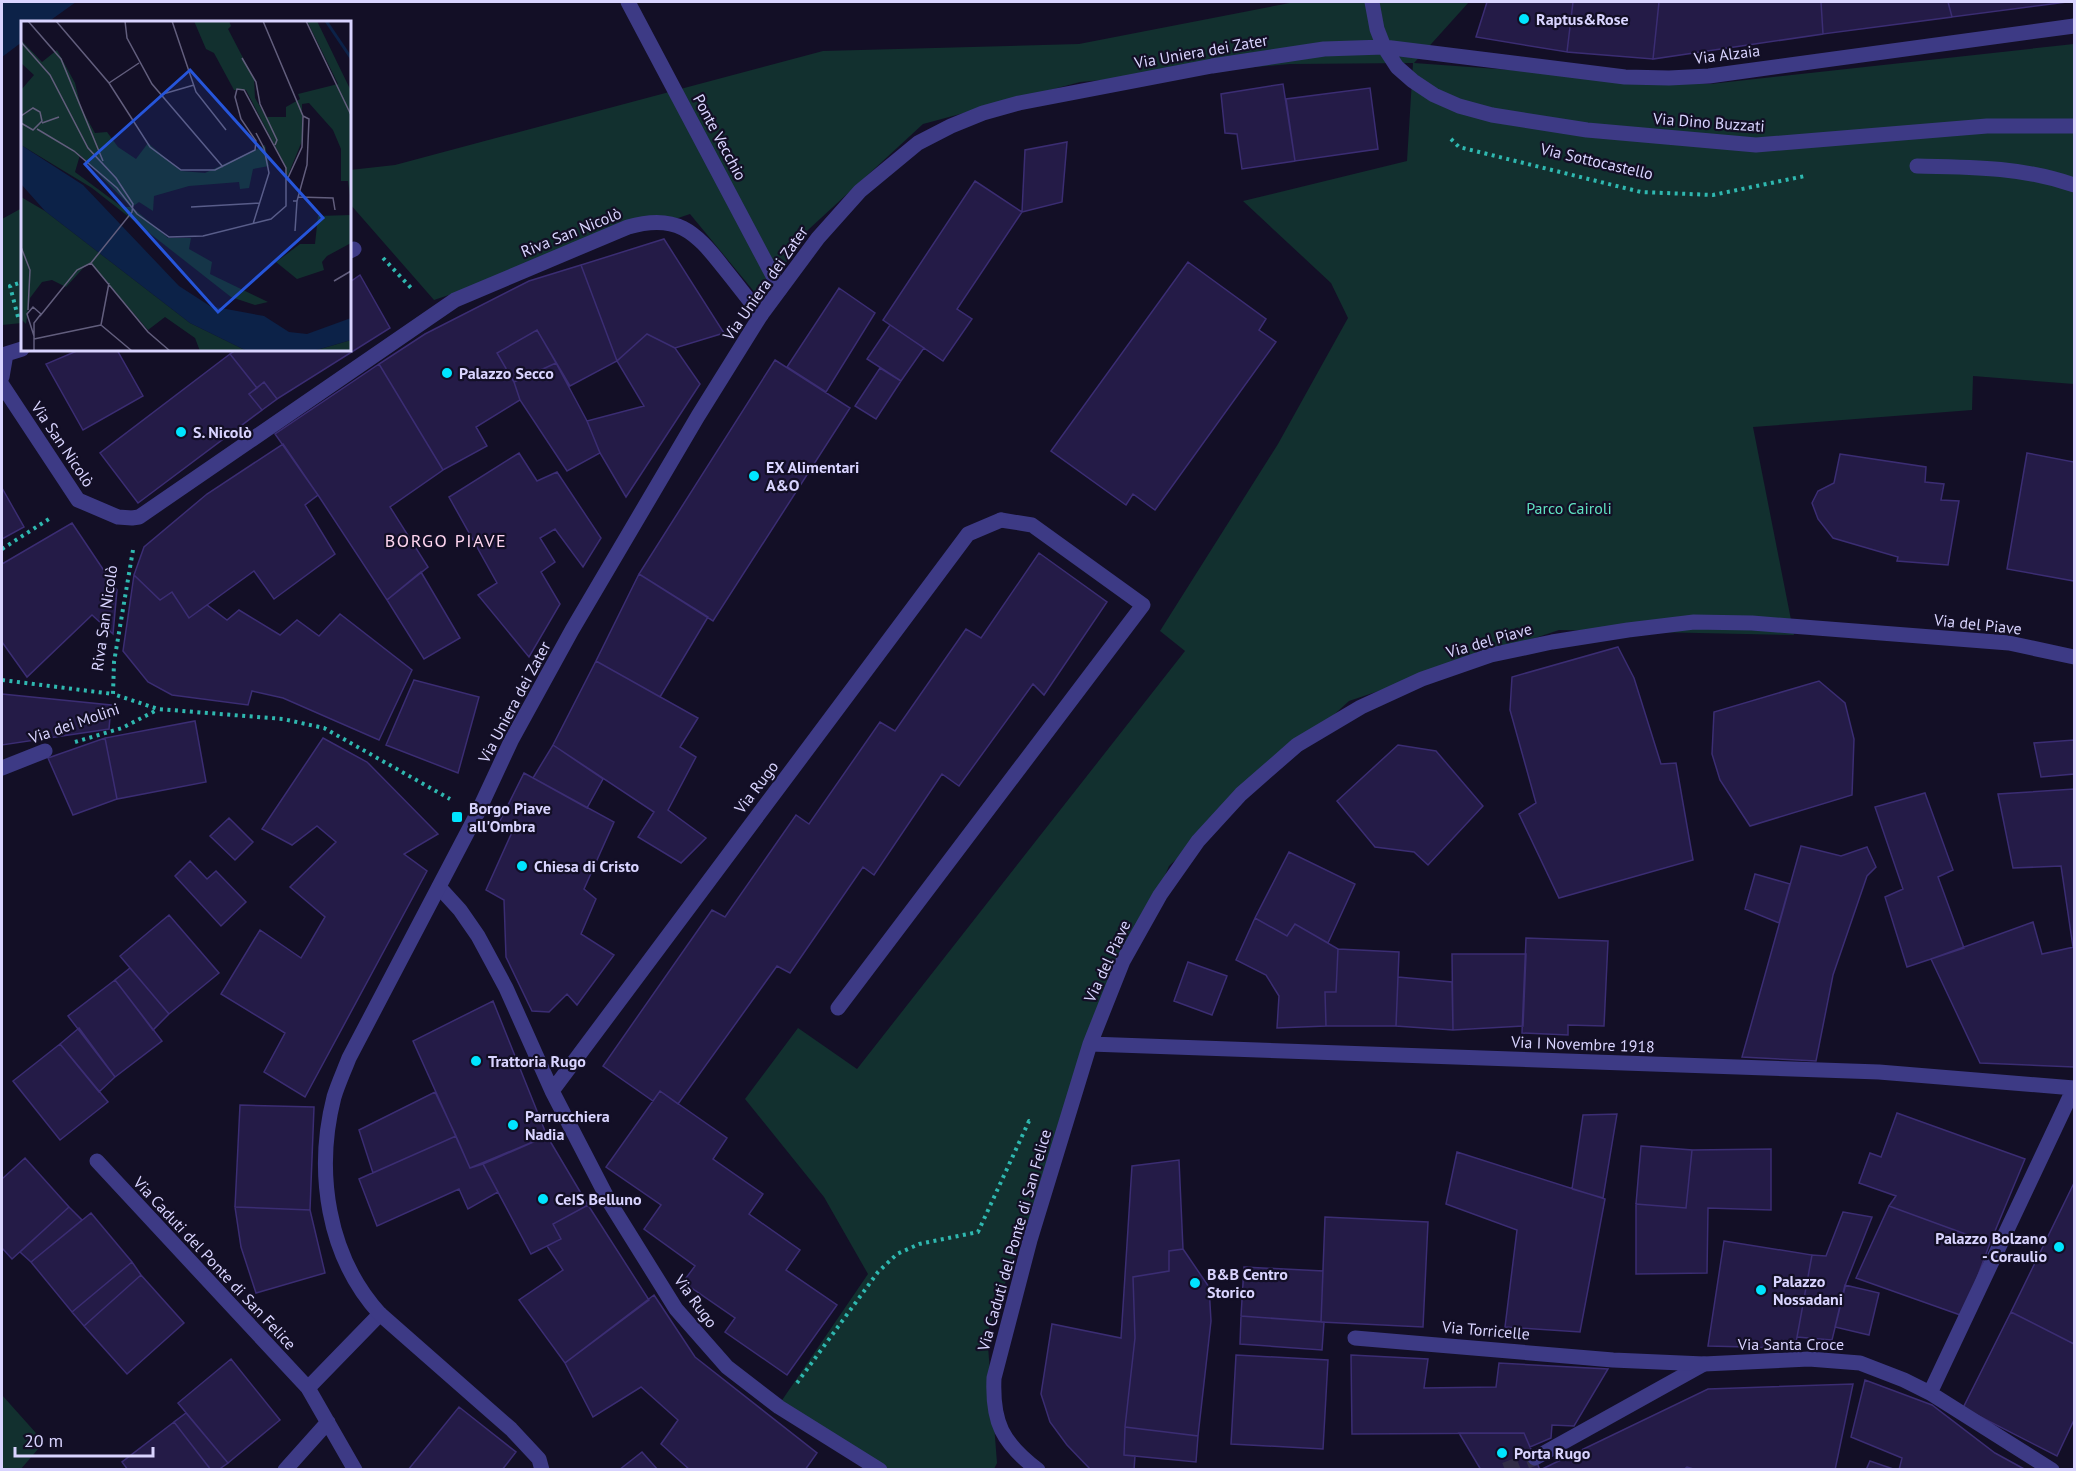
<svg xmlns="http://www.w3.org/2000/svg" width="2076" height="1471" viewBox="0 0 2076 1471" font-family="'PT Sans',sans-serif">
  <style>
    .green { fill: #12302f }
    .water { fill: #0c2248 }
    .building { fill: #241b47; stroke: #3b2d73; stroke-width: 1.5 }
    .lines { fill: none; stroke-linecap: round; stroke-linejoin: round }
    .pedestrian-tunnel { stroke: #312d47; stroke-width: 15; stroke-dasharray: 15 8; stroke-linecap: butt }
    .path { stroke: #2fb8b0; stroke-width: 4; stroke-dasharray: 3 4.5; stroke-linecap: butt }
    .service { stroke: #3d3a85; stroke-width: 15 }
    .pedestrian { stroke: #3d3a85; stroke-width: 15 }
    .minor { stroke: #3d3a85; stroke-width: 15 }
    .tertiary { stroke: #3d3a85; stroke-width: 15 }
    .poi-dot { fill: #00e5ff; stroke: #130f26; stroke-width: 2 }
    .labels { text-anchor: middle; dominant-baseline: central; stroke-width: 4.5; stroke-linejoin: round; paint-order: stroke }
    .poi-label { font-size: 16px; font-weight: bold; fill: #d9d4ff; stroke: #130f26; text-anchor: start }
    .street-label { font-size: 16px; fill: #d9d4ff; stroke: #130f26 }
    .park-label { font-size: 16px; fill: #5fe0c0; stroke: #130f26 }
    .neighbourhood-label { font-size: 18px; letter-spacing: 1.5px; fill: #ffd6f0; stroke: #130f26 }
    .inset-river { fill: none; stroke: #0c2248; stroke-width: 3 }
    .inset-road { fill: none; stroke: #625e7d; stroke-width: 1.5 }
    .view { fill: #2655da; fill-opacity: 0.15; stroke: #2655da; stroke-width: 3 }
    .inset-edge { fill: none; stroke: #d9d4ff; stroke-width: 3 }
  </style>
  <rect width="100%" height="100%" fill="#130f26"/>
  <!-- green -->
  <path class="green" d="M1295,2H1469L1414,63L1710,84L2074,44V384L1973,376L1972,410L1753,427L1794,635L1559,630L1349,701L1169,866L1091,1049L987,1333L997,1463L994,1469H869L774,1412L868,1274L824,1197L745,1099L798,1028L857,1069L1185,651L1160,631L1278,444L1348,318L1331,283L1243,201L1407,161L1413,63L1290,64L1080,82L923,124L808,230L761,300L690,214L434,300L350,204V170L395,165L823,51L1079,44Z
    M22,208V323L2,325V219Z
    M2,1395L44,1442L21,1469H2Z"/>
  <!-- water -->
  <path class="water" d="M2,2H76L48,22H22V42L2,57Z"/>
  <!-- building -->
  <path class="building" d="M1487,2H1573L1567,52L1476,37Z
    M1573,2H1659L1653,59L1567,52Z
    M1659,2H1821L1823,34L1653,59Z
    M1821,2H1948L1952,17L1823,34Z
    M1948,2H2067L1952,17Z
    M1283,84L1295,161L1242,169L1237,134L1225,133L1221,94Z
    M1370,88L1378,149L1295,161L1286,99Z
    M1067,142L1062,202L1022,212L1025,150Z
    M975,181L1022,212L957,309L972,319L943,361L883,320Z
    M664,239L724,333L675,348L647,334L617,361L581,265Z
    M1188,262L1266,319L1259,330L1276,342L1155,510L1133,494L1126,505L1051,451Z
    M581,265L617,361L570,386L537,330L497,353L514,382L520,400L476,427L487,446L443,470L379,364L425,334L529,281Z
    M360,275L390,328L277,399L264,382L257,388L230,354L236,350H350V282Z
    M839,288L875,313L826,392L787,367Z
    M890,325L924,348L901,381L867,359Z
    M537,330L556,363L514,382L497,353Z
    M647,334L675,348L700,384L626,497L600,453L587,421L644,406L617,361Z
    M79,350H117L143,396L83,430L46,364Z
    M230,354L257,388L249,394L262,410L138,503L100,453Z
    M775,360L850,408L713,621L639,574Z
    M556,363L587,421L600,453L567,471L520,400L514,382Z
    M379,364L443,470L390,507L428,567L387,600L318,495L275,434Z
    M880,368L901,381L876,419L855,406Z
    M264,382L277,399L262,410L249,394Z
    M283,444L318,495L305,505L335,554L274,599L254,571L189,618L172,592L160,600L134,575L144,547L207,494Z
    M519,453L537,481L557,472L601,538L583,567L555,529L540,538L555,562L541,572L560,604L529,657L478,595L497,583L449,497Z
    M2027,453L2074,462V581L2007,569Z
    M1840,454L1926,467L1925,482L1944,484L1941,500L1959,501L1948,565L1897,561L1898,557L1833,538L1818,519L1812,503L1818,491L1834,483Z
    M2,488L24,527L2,539Z
    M72,523L117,590L113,634L92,615L27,677L2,642V564Z
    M1039,553L1107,602L1044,695L1033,684L959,786L942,774L874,875L863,867L790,973L777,966L678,1104L660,1091L653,1101L603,1066L712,910L725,917L796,815L809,824L880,722L895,731L966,629L981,638Z
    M421,572L460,638L424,659L387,600Z
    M639,574L708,617L660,697L596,661Z
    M134,575L160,600L172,592L189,618L207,605L227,620L239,610L280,635L297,620L319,636L340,614L412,670L379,740L283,698L252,691L248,705L172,695L148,682L123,651Z
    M1618,647L1634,678L1661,764L1676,763L1693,860L1559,898L1519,814L1536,803L1510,710L1512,677Z
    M596,661L698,718L680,747L696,757L668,810L706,838L681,863L638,837L654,812L553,745Z
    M414,680L479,697L458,773L386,745Z
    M1819,681L1845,703L1854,739L1852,795L1750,826L1720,780L1712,754L1714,712Z
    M2,694L111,705L109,729L2,745Z
    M195,721L206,782L117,799L105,738Z
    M105,738L117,799L73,815L48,758Z
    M323,738L367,762L438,834L404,854L427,871L305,1097L264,1072L285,1033L221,994L260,930L301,958L325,917L290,887L336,842L317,826L292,845L262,829Z
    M2074,740V774L2041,777L2034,743Z
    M553,745L603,779L587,808L533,778Z
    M1398,745L1436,751L1483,806L1428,865L1414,852L1375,847L1337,801Z
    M524,773L614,822L584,889L596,899L581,934L614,955L577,1005L567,994L549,1012L532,1011L506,957L504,900L486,890L513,830L499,823Z
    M2074,789V947H2073L2061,866L2013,868L1998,794Z
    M1925,793L1953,870L1938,877L1964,948L1907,967L1885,897L1903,889L1875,807Z
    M229,818L253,842L235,860L210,836Z
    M1801,846L1841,856L1867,847L1876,867L1867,876L1833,975L1816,1061L1742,1057Z
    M1289,852L1355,884L1328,943L1295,924L1287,936L1255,918Z
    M190,861L207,879L216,871L246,902L221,926L175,876Z
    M1755,874L1790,884L1779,923L1745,909Z
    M169,915L219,973L169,1014L120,956Z
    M1255,918L1287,936L1295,924L1338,949L1336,992H1325L1326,1026L1277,1028L1279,996L1266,975L1236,960Z
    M2033,922L2042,954L2074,947V1067L1980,1063L1931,959Z
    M1526,938L1608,941L1604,1026L1568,1025V1035L1522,1033Z
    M1338,949L1399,952L1396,1026H1326L1325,992H1336Z
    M1452,954H1526L1523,1026L1453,1030Z
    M1188,962L1227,976L1212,1015L1174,1001Z
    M130,968L169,1014L153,1030L115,980Z
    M1398,977L1452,982L1453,1030L1396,1026Z
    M115,980L162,1041L115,1077L68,1016Z
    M493,1001L547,1136L470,1168L413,1041Z
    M79,1028L115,1077L99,1092L60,1044Z
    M60,1044L108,1102L60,1140L13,1081Z
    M660,1091L727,1138L713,1159L763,1194L749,1214L800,1250L786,1270L837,1305L787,1375L725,1332L735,1318L683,1282L695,1266L644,1229L661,1205L606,1167Z
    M435,1092L456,1136L373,1173L359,1130Z
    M240,1105L314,1107L310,1210L235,1207Z
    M1897,1113L2025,1159L1990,1243L1889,1206L1896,1196L1859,1183L1870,1153L1881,1157Z
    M1617,1114L1603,1198L1572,1189L1583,1115Z
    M456,1136L470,1168L483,1164L498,1192L468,1209L459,1189L377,1226L359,1179Z
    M547,1136L588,1205L553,1224L561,1239L531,1254L483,1164Z
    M1641,1146L1692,1150L1686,1208L1636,1204Z
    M1771,1149V1210L1708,1208L1707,1273L1636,1274V1204L1686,1208L1692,1150Z
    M1457,1152L1605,1199L1580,1332L1505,1327L1517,1230L1446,1204Z
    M25,1158L69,1207L12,1259L2,1248V1179Z
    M1179,1160L1183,1249L1169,1251V1271L1133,1277L1135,1338L1125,1427L1124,1455L1135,1456L1134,1470H1091L1067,1445L1050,1422L1041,1394L1052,1324L1121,1338L1132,1166Z
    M2074,1183V1344L2011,1312Z
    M588,1205L649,1300L565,1363L519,1300L563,1270L547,1246L561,1239L553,1224Z
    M1889,1206L1990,1243L1963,1316L1856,1278Z
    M69,1207L82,1220L31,1262L20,1252Z
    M235,1207L310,1210L325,1273L256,1293L241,1247Z
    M1843,1212L1872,1217L1846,1283L1832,1340L1797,1337L1812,1255L1826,1256Z
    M91,1213L132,1262L72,1312L31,1262Z
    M1325,1217L1428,1222L1423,1327L1321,1322Z
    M1724,1241L1812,1255L1795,1348L1708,1346Z
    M1183,1249L1209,1287L1211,1321L1198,1436L1125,1427L1135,1338L1133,1277L1169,1271V1251Z
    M132,1262L141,1275L84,1326L72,1312Z
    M1244,1267L1323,1271L1321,1322L1241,1316Z
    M141,1275L184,1323L127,1374L84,1326Z
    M1845,1285L1879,1293L1869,1335L1835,1327Z
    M654,1295L695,1357L817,1453L805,1470H690L661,1444L678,1420L641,1387L593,1417L565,1363Z
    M2011,1312L2074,1344V1420L2057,1456L1963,1408Z
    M1241,1316L1324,1322L1322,1350L1240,1344Z
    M1236,1355L1328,1360L1323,1449L1231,1444Z
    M1351,1355L1428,1359L1424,1388L1496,1387L1499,1363L1608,1369L1574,1426L1552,1425L1551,1438L1530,1447L1524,1433L1352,1434Z
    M231,1359L280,1420L228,1463L178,1403Z
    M1865,1380L1932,1405L1995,1453L2026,1470H1899L1902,1458L1851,1437Z
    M1853,1384L1835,1470H1697L1687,1467L1683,1470H1540L1708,1389Z
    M459,1407L516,1452L502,1470H408Z
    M186,1413L228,1463L218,1470H211L174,1422Z
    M174,1422L211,1470H128L122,1462Z
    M1125,1427L1198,1436L1196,1462L1124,1455Z
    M1459,1433H1524L1540,1470H1481Z
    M642,1452L658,1470H619Z
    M1870,1461L1896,1470H1866Z"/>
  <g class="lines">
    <!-- pedestrian-tunnel -->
    <path class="pedestrian-tunnel" d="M1505,1470L1535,1458"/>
    <!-- path -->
    <path class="path" d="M1451,139L1459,147L1641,192L1713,195L1805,176
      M383,258L413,290
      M18,317L10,286L22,282
      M2,549L52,517
      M133,550L114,662L113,694L158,709L283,719L324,728L450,799
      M2,680L113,694
      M75,742L122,728L157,710
      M797,1383L878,1272L897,1254L919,1244L978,1232L1029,1121L1032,1122"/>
    <!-- service -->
    <path class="service" d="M350,251L354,249
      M2,377L6,354L22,349
      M2,385L78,500L118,517L132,518L139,517L455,300L628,227C676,213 695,231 723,267C736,283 748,299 761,315
      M2,768L45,751
      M838,1008L1143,605L1032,525L1001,520"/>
    <!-- pedestrian -->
    <path class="pedestrian" d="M628,2L780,289
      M1535,1458L1704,1364"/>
    <!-- minor -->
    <path class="minor" d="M1917,166C1973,167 2022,167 2074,185
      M439,887L460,910L478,936L506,988L552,1091L610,1203L676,1309L727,1367L779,1407L880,1470
      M1090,1044L1879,1072L2074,1088
      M552,1091L968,534L1001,520
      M97,1161L308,1388L380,1314
      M1355,1338L1613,1360L1704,1364L1809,1359L1860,1363L1904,1380L1930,1393L2052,1470
      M308,1388L355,1470
      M1930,1393L2074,1088
      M285,1470L328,1422
      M1038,1470C1002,1443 992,1422 994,1378L1030,1240L1090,1044L1123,961L1160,895L1198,841L1241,794L1297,745L1361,707L1422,679L1491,655L1552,642L1628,630L1694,622L1752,623L2009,643L2074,657"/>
    <!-- tertiary -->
    <path class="tertiary" d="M1372,2L1377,29L1384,47L1397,67L1413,81L1434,95L1459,106L1492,115L1587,130L1756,145L1987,126H2074
      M542,1470L539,1459L511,1429L380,1314C327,1256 315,1171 334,1097C338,1084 344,1071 349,1058L477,814L511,741L572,630L698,416L761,315L818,238L860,191L918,143L951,126L983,113L1019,103L1212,66L1324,49L1384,47L1625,77L1669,78L1709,76L2074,26"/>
  </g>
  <!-- markers -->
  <g class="poi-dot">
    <circle cx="1524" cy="19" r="6"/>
    <circle cx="447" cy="373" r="6"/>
    <circle cx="181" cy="432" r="6"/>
    <circle cx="754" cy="476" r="6"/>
    <rect x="451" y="811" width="12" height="12" rx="3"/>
    <circle cx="522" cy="866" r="6"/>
    <circle cx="476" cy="1061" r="6"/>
    <circle cx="513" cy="1125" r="6"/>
    <circle cx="543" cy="1199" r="6"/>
    <circle cx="2059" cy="1247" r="6"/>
    <circle cx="1195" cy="1283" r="6"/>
    <circle cx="1761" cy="1290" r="6"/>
    <circle cx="1502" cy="1453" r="6"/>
  </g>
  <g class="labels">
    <!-- poi labels -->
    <g class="poi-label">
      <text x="1536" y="19">Raptus&amp;Rose</text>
      <text x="459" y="373">Palazzo Secco</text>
      <text x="193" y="432">S. Nicolò</text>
      <text x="766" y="467">EX Alimentari<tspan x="766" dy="18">A&amp;O</tspan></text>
      <text x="469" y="808">Borgo Piave<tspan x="469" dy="18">all'Ombra</tspan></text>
      <text x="534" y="866">Chiesa di Cristo</text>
      <text x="488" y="1061">Trattoria Rugo</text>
      <text x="525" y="1116">Parrucchiera<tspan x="525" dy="18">Nadia</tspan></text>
      <text x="555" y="1199">CeIS Belluno</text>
      <text x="2047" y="1238" text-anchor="end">Palazzo Bolzano<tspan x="2047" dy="18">- Coraulio</tspan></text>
      <text x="1207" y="1274">B&amp;B Centro<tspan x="1207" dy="18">Storico</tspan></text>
      <text x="1773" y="1281">Palazzo<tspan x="1773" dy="18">Nossadani</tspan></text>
      <text x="1514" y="1453">Porta Rugo</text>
    </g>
    <!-- street labels -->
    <g class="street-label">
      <text transform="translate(1201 51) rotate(-10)">Via Uniera dei Zater</text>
      <text transform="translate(1727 54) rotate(-7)">Via Alzaia</text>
      <text transform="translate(1709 122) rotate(4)">Via Dino Buzzati</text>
      <text transform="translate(720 137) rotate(62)">Ponte Vecchio</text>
      <text transform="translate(1597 161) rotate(13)">Via Sottocastello</text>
      <text transform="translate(571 232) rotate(-22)">Riva San Nicolò</text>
      <text transform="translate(765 283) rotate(-55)">Via Uniera dei Zater</text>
      <text transform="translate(63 444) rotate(56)">Via San Nicolò</text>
      <text transform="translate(104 618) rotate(-82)">Riva San Nicolò</text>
      <text transform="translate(1978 624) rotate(6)">Via del Piave</text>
      <text transform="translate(1489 640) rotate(-16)">Via del Piave</text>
      <text transform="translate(514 702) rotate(-62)">Via Uniera dei Zater</text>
      <text transform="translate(74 723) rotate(-19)">Via dei Molini</text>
      <text transform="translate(756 787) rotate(-53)">Via Rugo</text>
      <text transform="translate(1107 961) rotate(-65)">Via del Piave</text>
      <text transform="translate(1583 1044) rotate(2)">Via I Novembre 1918</text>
      <text transform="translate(1014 1240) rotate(-74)">Via Caduti del Ponte di San Felice</text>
      <text transform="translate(215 1263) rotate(47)">Via Caduti del Ponte di San Felice</text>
      <text transform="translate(696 1301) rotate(54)">Via Rugo</text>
      <text transform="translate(1486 1330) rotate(5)">Via Torricelle</text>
      <text x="1791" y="1344">Via Santa Croce</text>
    </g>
    <!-- park labels -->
    <g class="park-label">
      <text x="1569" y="508">Parco Cairoli</text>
    </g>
    <!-- neighbourhood labels -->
    <g class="neighbourhood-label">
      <text x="446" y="540">BORGO PIAVE</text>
    </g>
  </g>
  <!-- overview -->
  <g transform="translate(21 21)">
    <rect width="330" height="330" fill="#130f26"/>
    <path d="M173,0H208L210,5L207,8L233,58L234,77L245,96H265V86L279,78L277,73L317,63L286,0H296L330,70V182L327,160H320V128L312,109L288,82L281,83V120L265,159L264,144L225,69H213L193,32L185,28ZM0,19L21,41L36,29L54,62L60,87L74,112L86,111L97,126L115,138L127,122L160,150L184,152L244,124L248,145L232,148L228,167L219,168L218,161L168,165L133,175L132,190L118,181L111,186L147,217H170L168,228L191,241L189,253L247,281L234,284L210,276L71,167L0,124V69L13,54L0,42ZM59,134L110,186H101L54,151ZM0,176L24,190L169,302L226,330H179L174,317L144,296L127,309L71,244H65L45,266L31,259L21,261L9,277L5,303L0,298ZM330,194V222L306,235L301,241L303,249L276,258L255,241L279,223H294L297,195ZM330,319V330H292L313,324Z" fill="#12302f" fill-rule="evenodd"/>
    <path d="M0,124L62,164L158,265L189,285L243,295L268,311L286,313L330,297V319L292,330H226L169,302L24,190L0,163Z" fill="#0c2248"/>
    <path class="inset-river" d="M305,0L330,37"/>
    <path class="inset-road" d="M7,0L40,38L82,140M104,0L106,17L131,63L202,146M151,0L175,71L205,109M242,0L282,95L281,126L266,159M285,0L330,94M0,21L29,54L67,127L95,157L112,183L111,191L70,242M221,37L235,61L239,83L256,119L254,124M88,62L118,42M142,73L173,64M0,95L12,87L19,91L21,100L12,109L0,102M21,102L38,96M16,108L53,130L96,167L116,193L148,216L182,215L250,198L265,185V147L223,69L216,68L214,76L220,98L235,120L234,129L194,149H160L129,126L88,62L35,0M277,176L312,177L314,189M272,180H276L274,210M276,180L286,144L288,98L282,95M170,186L239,182M232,203L248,152L243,127L235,112M0,226L9,249L7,289M70,242L127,311L149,330M313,260L330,250M19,295L56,249L70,242M80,304L88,262M80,304L111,330M13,315L6,293L12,286L20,293L13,302V330M13,318L80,304"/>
    <path class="view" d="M169,49L302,197L197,291L64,143Z"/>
    <rect width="330" height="330" class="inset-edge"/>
  </g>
  <!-- border -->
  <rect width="2076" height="1471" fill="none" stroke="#d9d4ff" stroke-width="6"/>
  <!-- scale -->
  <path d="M15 1447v9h138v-9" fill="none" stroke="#d9d4ff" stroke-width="3"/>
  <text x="24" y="1447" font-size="18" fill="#d9d4ff" stroke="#130f26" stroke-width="4.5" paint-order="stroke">20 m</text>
</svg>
